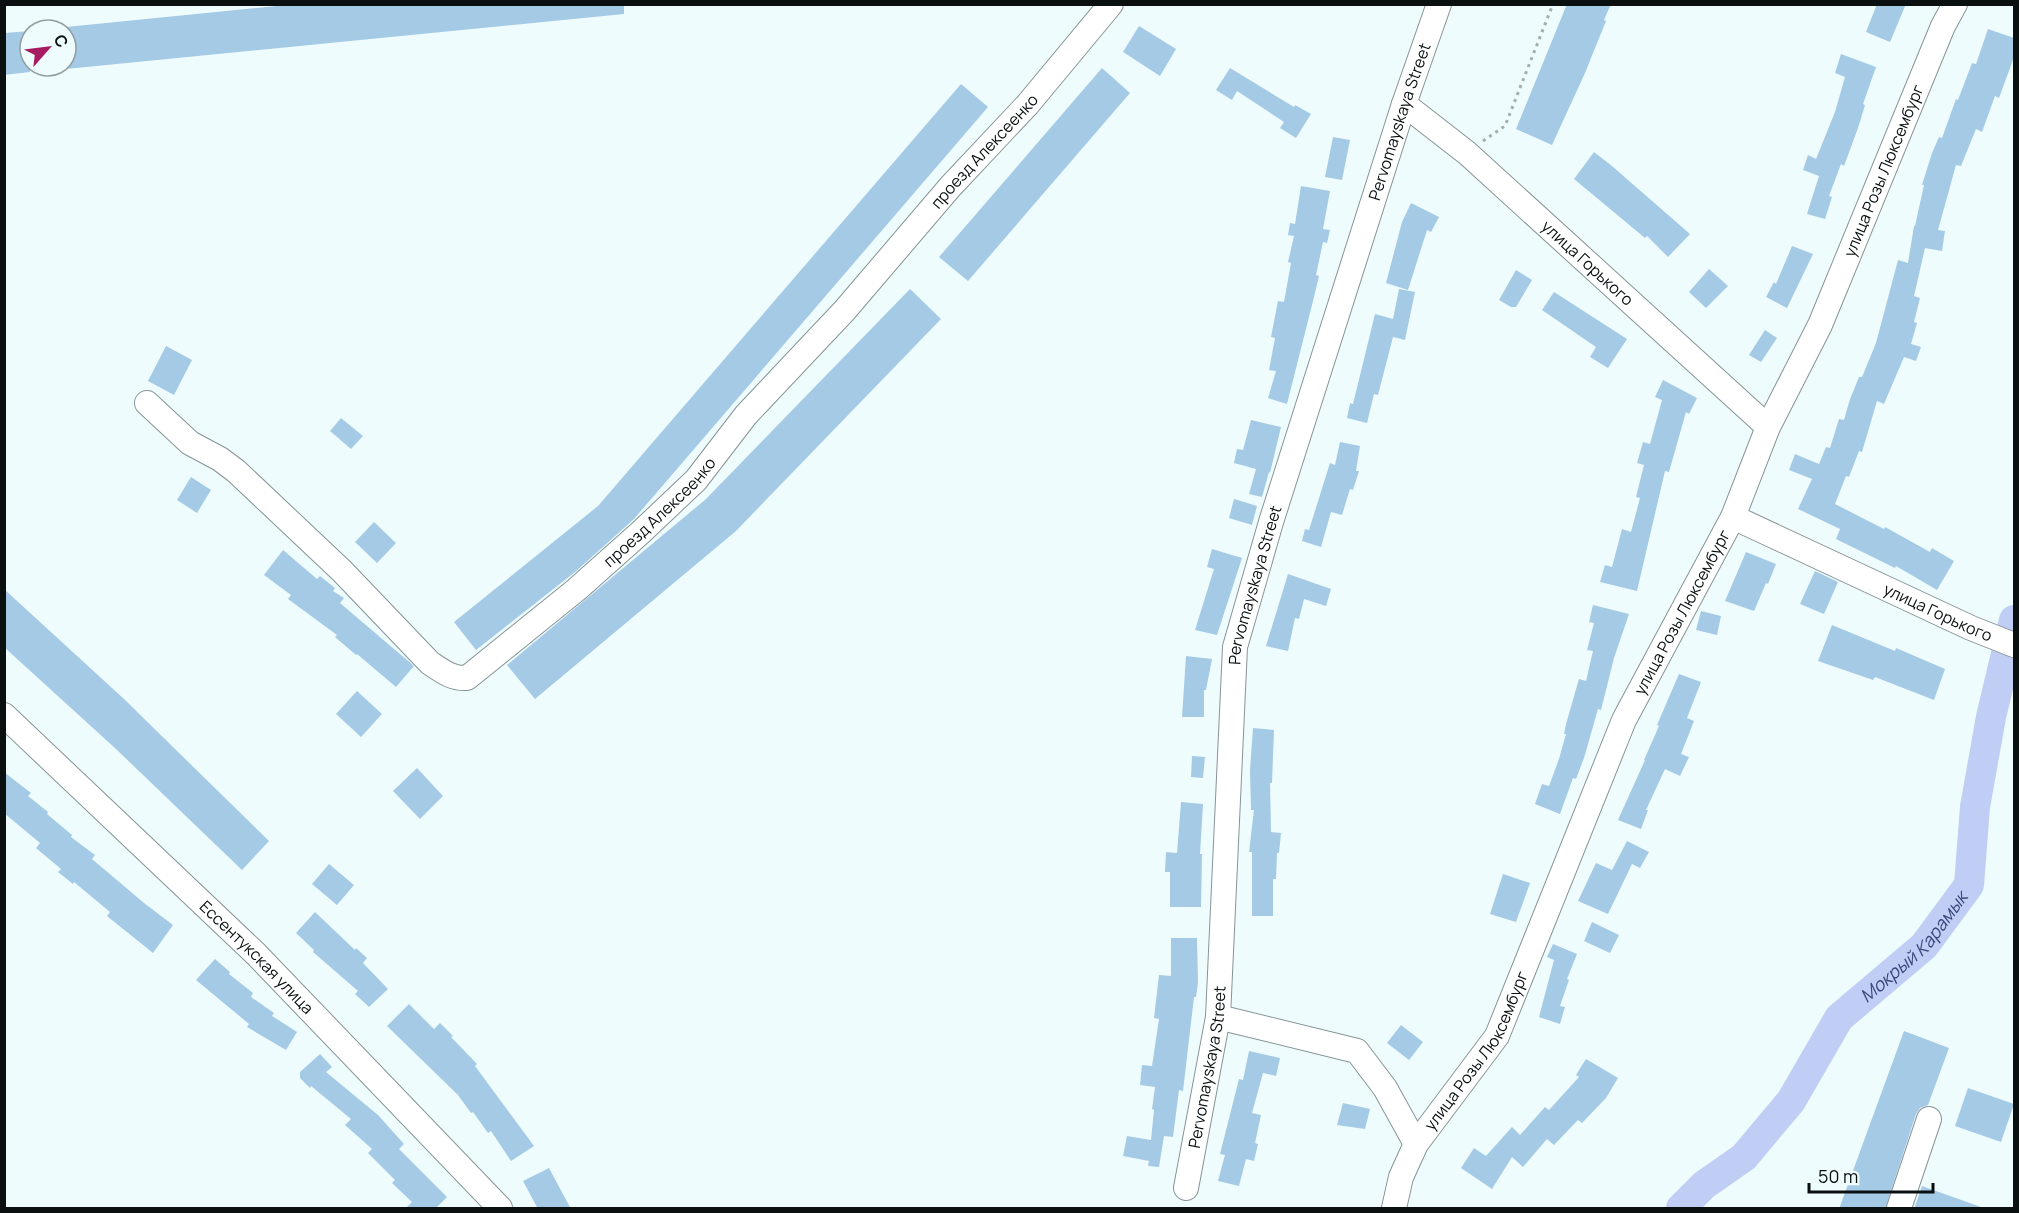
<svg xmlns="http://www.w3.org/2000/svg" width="2019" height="1213" viewBox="0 0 2019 1213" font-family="Manrope,sans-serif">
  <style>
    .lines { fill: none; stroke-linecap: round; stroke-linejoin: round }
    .river { stroke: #c0cef6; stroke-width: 30 }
    .building { fill: #a4cae6 }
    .minor-casing { stroke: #869497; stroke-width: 26 }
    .path { stroke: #a3aeaf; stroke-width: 3; stroke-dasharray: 3 4.5; stroke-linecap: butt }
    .minor { stroke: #fff; stroke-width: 24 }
    .labels { text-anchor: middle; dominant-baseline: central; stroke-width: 5; stroke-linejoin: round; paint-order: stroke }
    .street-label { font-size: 16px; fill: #0a0f10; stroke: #effcfe }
    .water-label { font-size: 18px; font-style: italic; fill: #38487a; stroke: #effcfe }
  </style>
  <rect width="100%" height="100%" fill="#effcfe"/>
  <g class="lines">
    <!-- river -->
    <path class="river" id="s1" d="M1681,1208L1704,1185L1744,1157L1791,1101L1839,1018L1924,946L1969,885L1975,807L1991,717L2014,620"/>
  </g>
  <!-- building -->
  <path class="building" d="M297,4H624V14L66,69V27Z
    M1567,4H1611L1604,20L1606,21L1585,73L1552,145L1516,129Z
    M1877,4H1906L1890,42L1866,32Z
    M1139,26L1176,49L1160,76L1123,52Z
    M1988,29L2014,38V57L1999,98L1995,96L1982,132L1976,129L1961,166L1956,165L1938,230L1945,231L1942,251L1925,248L1914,296L1920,298L1914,322L1917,323L1911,344L1921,347L1916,361L1904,357L1884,404L1877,401L1862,452L1859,451L1849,477L1846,476L1835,504L1884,529L1885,527L1930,552L1932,548L1954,561L1937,590L1896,566L1895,568L1836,539L1840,529L1798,509L1812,479L1789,470L1795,454L1819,464L1826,447L1830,448L1839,419L1844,420L1850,399L1859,377H1862L1876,343L1898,260L1908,263L1914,226H1915L1924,185H1922L1932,153L1939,137L1942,138L1956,99L1958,100L1972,63L1976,64Z
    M30,31V72L4,75V33Z
    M1841,54L1876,67L1863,104L1865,105L1858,128L1844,166L1841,164L1829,196L1832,197L1825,219L1807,214L1819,176L1803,170L1808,155L1816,159L1835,112L1845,77L1835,73Z
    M1102,68L1130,93L968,281L939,257Z
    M1230,68L1294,107L1295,105L1311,114L1296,138L1280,128L1284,122L1237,91L1232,100L1216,90Z
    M961,84L988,107L634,519L575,572L476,650L454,622L598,506Z
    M1333,137L1350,140L1342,180L1325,177Z
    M1594,152L1612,166L1690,234L1668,257L1647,236L1645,238L1574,179Z
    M1301,186L1330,191L1323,229L1330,230L1327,243L1323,242L1316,275L1319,276L1313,301L1287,404L1268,398L1276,371L1269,370L1275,338L1271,337L1278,301L1284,302L1291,263L1288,262L1294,236L1288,235L1290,223L1295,224Z
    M1411,203L1439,217L1431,232L1427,230L1408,290L1386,283L1402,222Z
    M1792,246L1813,254L1787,308L1766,297L1774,282L1776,284Z
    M1709,269L1728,286L1706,308L1689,292Z
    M1516,270L1532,280L1516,307H1511L1499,300Z
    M910,289L941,319L736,531L535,699L507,665L706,499Z
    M1399,289L1415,292L1405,340L1393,337L1378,395L1374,394L1367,423L1347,418L1350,403L1353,404L1375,314L1393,319Z
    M1554,292L1627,339L1608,368L1590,357L1596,347L1542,310Z
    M1765,330L1777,338L1761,362L1749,355Z
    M166,346L192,360L174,395L148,381Z
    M1663,380L1697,398L1689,414L1686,412L1669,472L1665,471L1637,591L1600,582L1605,565L1612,567L1622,529L1631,532L1640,498L1636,497L1644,465L1637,463L1643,442L1650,444L1662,400L1655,397Z
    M341,418L363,436L351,449L330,431Z
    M1251,420L1281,427L1270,473L1269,472L1262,497L1249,494L1256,469L1234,463L1237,449L1243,450Z
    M1340,442L1360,446L1356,471H1359L1353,490L1350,489L1342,515L1331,512L1321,547L1302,541L1305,529L1309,530L1330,463L1335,465Z
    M191,477L211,490L197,513L177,500Z
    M1234,499L1257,506L1252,525L1229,518Z
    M374,522L396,543L377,563L355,542Z
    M1212,549L1242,558L1217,635L1195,630L1214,569L1207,567Z
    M283,550L317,579L320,576L335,588L333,591L344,598L340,603L414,666L396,687L357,654L356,655L335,637L337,635L288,599L291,595L264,575Z
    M1746,552L1776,564L1768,584L1766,583L1754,611L1725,601Z
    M1815,571L1838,582L1824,614L1800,604Z
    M1288,574L1331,589L1326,606L1304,599L1299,619L1295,618L1288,651L1266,646Z
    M4,589L124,699L269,841L242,870L116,749L4,647Z
    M1593,605L1629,614L1614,658L1601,710L1598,709L1584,758L1576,779L1573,778L1560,814L1535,804L1542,784L1549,786L1559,759L1566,734H1564L1566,724L1579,679L1586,681L1593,651L1587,650L1594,623L1589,622Z
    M1701,611L1721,616L1717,635L1696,630Z
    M1832,625L1895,651L1896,648L1945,669L1934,700L1875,677L1873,680L1818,661Z
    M1186,656L1212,659L1206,690H1204V717H1182Z
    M1679,674L1701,682L1687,718L1694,721L1681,754L1689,757L1680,776L1665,769L1646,810H1648L1641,829L1618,820L1645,760H1644L1659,726L1657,725Z
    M357,691L382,714L361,737L336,714Z
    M1253,728L1274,730L1272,783H1270L1271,832L1281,833L1279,853H1277L1276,879H1273V916H1252V852H1249L1254,810H1251L1250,770Z
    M1192,756L1205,757L1203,778L1191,777Z
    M417,768L443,796L420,819L393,791Z
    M4,772L31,793L28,796L48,812L47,814L72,835L71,837L95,855L92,859L144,903L173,925L153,953L107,916L110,912L74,882L73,884L58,872L61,869L36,848L40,843L4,813Z
    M1181,802L1203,804L1200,854H1202L1201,907H1170V872H1165L1166,852L1177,853Z
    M1627,841L1649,852L1640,868L1632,864L1608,914L1578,901L1596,863L1612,870Z
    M329,864L354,885L337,905L312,884Z
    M1503,874L1530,883L1516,922L1490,914Z
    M315,912L355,950L356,948L367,958L363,963L388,989L369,1007L355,994L358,991L313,952L314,950L296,933Z
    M1592,922L1619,935L1610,953L1584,941Z
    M1171,938H1197L1198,983L1196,997H1194L1183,1091L1179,1090L1173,1137L1164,1136L1159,1167L1148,1166L1149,1161L1123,1156L1127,1136L1151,1140L1154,1110L1152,1109L1155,1087L1140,1085L1142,1065L1152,1066L1159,1019L1154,1018L1159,975L1171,976Z
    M1553,944L1577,954L1567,979L1569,980L1560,1006L1565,1007L1560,1024L1539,1017L1554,960L1547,957Z
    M215,959L230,972L229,974L253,993L251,997L274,1013L272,1016L297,1032L286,1050L247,1027L249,1024L196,980Z
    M409,1004L434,1029L440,1023L453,1036L451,1037L477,1064L475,1066L534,1146L511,1161L491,1131L488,1133L473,1112L471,1113L458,1095L387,1026Z
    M1401,1025L1423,1042L1409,1060L1387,1043Z
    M1904,1031L1949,1048L1928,1105L1920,1108L1916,1114L1885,1209H1839Z
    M1249,1051L1280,1058L1276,1076L1263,1073L1252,1113L1261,1115L1255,1143L1258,1144L1254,1161L1246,1159L1239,1186L1218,1181L1225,1155L1220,1154L1239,1079L1243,1080Z
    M320,1054L332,1067L326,1072L378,1115L404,1144L399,1149L447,1197L435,1209H405L412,1202L392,1183L395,1180L368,1153L372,1149L345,1125L351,1119L311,1086L310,1088L300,1078V1072Z
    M1586,1059L1618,1078L1606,1098L1582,1123L1578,1120L1554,1145L1547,1139L1523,1167L1512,1157L1492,1189L1461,1168L1474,1148L1486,1156L1512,1127L1520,1135L1545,1107L1549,1110L1579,1077L1576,1075Z
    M1968,1088L2014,1104L2001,1142L1955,1126Z
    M1343,1103L1370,1109L1365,1129L1337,1125Z
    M549,1168L571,1209H538L523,1181Z
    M1922,1186L1981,1207V1209H1914Z"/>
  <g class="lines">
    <defs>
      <g id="minor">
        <path id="s2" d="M1404,104L1467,153L1768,427"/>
        <path id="s3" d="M147,403L190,443L220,459L236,471L342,571L430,663C442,671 452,679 467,678L576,590L640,533L696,480L746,415L845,310L950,187L1028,104L1111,4"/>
        <path id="s4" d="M1733,517L1971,628L2014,645"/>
        <path id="s5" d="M4,715L256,954L500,1208"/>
        <path d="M1218,1017L1357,1051L1385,1088L1416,1144"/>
        <path id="s6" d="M1186,1188L1218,1017L1235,647L1271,522L1404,104L1439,4"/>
        <path id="s7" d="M1394,1208L1401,1177L1416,1144L1497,1036L1624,720L1733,517L1768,427L1820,325L1943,26L1955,4"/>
        <path d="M1899,1208L1929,1119"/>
      </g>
    </defs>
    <!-- minor casing -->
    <use href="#minor" class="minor-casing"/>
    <!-- path -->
    <path class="path" d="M1483,141L1505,126L1553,4"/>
    <!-- minor -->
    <use href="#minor" class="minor"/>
  </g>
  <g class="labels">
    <!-- street labels -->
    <g class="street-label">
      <text stroke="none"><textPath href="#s6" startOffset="1095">Pervomayskaya Street</textPath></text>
      <text stroke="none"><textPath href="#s3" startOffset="1167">проезд Алексеенко</textPath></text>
      <text stroke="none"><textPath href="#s7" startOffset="1152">улица Розы Люксембург</textPath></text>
      <text stroke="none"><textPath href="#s2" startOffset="243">улица Горького</textPath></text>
      <text stroke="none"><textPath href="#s3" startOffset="681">проезд Алексеенко</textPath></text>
      <text stroke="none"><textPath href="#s6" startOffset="609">Pervomayskaya Street</textPath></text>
      <text stroke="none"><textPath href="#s7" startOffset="666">улица Розы Люксембург</textPath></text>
      <text stroke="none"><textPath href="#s4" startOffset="226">улица Горького</textPath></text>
      <text stroke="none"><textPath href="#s5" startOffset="350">Ессентукская улица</textPath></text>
      <text stroke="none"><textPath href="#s7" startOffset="180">улица Розы Люксембург</textPath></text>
      <text stroke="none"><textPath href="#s6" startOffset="123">Pervomayskaya Street</textPath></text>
    </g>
    <!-- water labels -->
    <g class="water-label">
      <text stroke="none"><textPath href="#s1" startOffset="354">Мокрый Карамык</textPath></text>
    </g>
  </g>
  <!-- border -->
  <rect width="2019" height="1213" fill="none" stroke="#0a0f10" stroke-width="12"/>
  <!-- north arrow -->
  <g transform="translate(48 48) rotate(62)"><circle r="28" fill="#effcfe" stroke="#939d9f" stroke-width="1.5"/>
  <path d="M0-4.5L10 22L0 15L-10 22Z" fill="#a61b61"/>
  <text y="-9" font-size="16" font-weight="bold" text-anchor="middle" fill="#0a0f10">С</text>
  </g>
  <!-- scale -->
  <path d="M1809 1183v9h124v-9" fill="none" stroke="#0a0f10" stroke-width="3"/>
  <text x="1818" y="1183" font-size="18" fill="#0a0f10" stroke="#effcfe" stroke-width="4.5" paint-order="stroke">50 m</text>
</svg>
